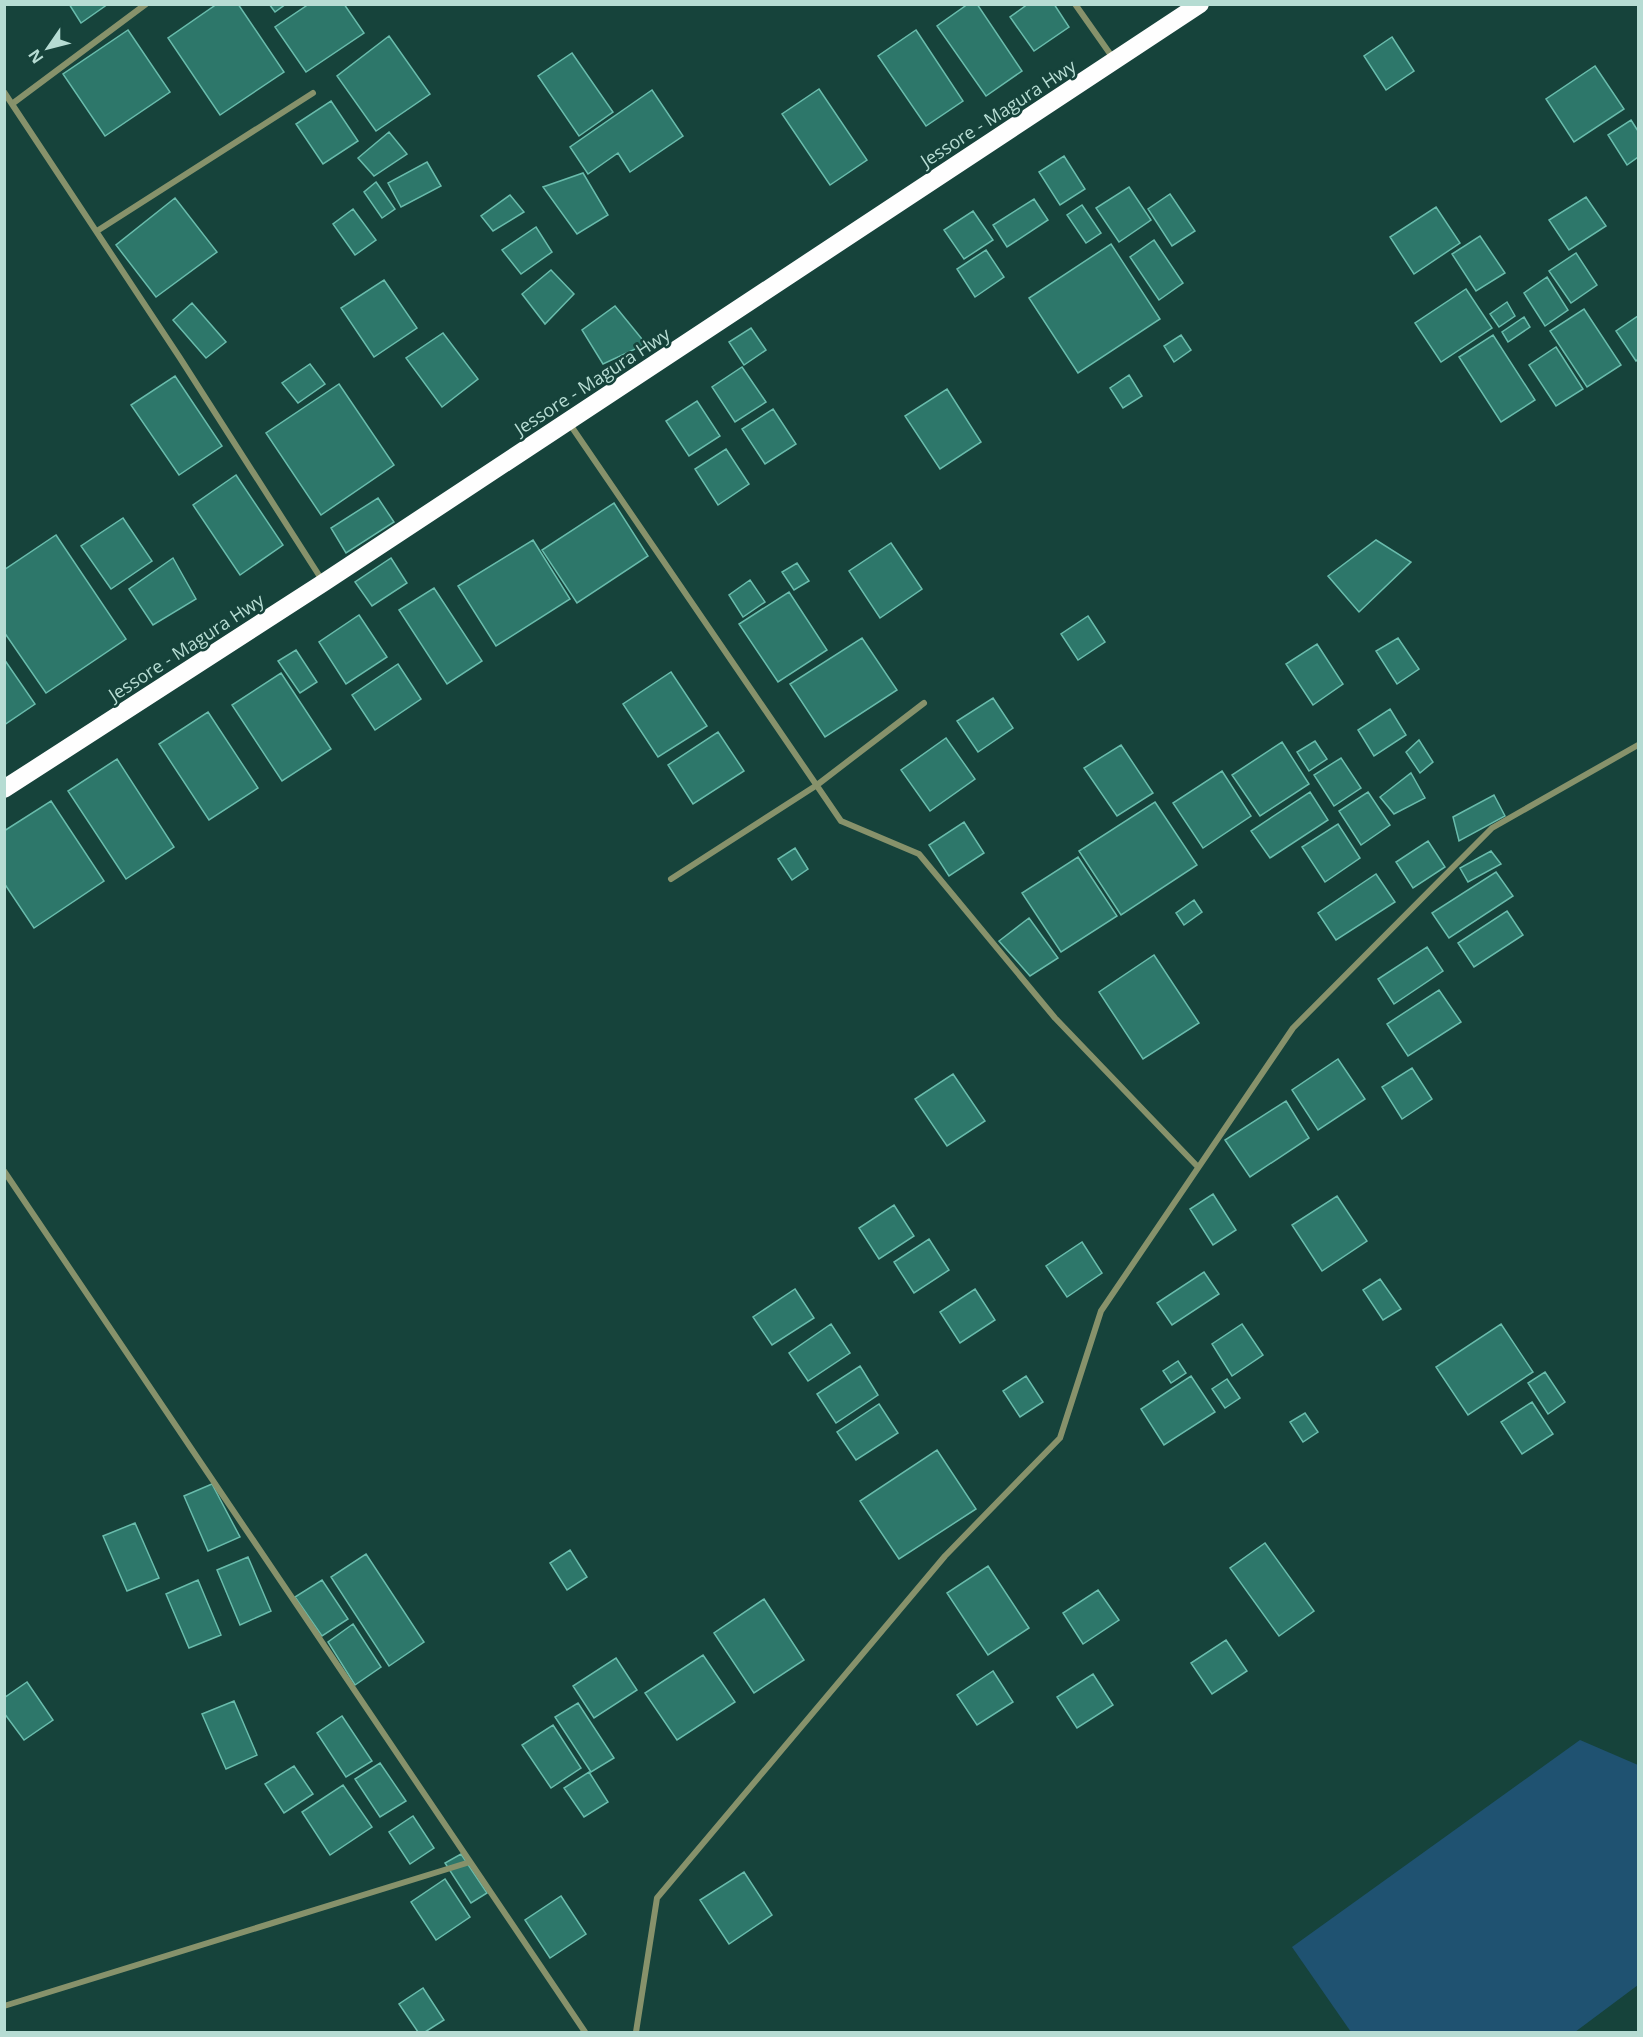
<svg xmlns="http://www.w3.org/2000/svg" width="1643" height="2037" viewBox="0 0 1643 2037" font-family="'Open Sans',sans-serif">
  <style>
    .water { fill: #1f5271 }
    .building { fill: #2d776a; stroke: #69bcac; stroke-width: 1.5 }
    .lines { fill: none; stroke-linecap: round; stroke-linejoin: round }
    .street { stroke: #87926b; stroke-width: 6 }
    .highway { stroke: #fefefe; stroke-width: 18 }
    .labels { text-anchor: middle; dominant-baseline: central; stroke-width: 5; stroke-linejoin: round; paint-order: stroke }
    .street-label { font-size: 18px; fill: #b6dcd3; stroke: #16433b }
  </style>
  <rect width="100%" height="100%" fill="#16433b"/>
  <!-- water -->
  <path class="water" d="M1580,1740L1638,1765V1985L1575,2032H1351L1292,1947Z"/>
  <!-- building -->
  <path class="building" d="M69,4H108L81,23Z
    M217,4H238L284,72L220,115L168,38Z
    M269,4H286L275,12Z
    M309,4H344L364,33L306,72L275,27Z
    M968,4H977L1022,71L986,96L937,26Z
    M1028,4H1054L1069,27L1034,51L1010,17Z
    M128,30L170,92L105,136L63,74Z
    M916,30L963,101L926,126L878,56Z
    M389,36L430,94L376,131L337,76Z
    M1392,37L1414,71L1386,90L1364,56Z
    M572,53L613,112L579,136L538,76Z
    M1595,66L1624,109L1574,142L1546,99Z
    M819,89L867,160L830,185L782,114Z
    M652,90L683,136L630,172L618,153L588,174L570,147Z
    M331,101L358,141L323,164L296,124Z
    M1631,120L1638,131V157L1627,165L1608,135Z
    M389,132L407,154L374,176L358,158Z
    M1064,156L1085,189L1060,205L1039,172Z
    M427,162L441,186L401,207L388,183Z
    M583,173L608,215L577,234L543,187Z
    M376,182L395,209L382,218L364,192Z
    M1129,187L1151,220L1119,242L1096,208Z
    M1170,194L1195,231L1172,246L1148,209Z
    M510,195L524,212L493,231L481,216Z
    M1586,197L1606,226L1569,250L1549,220Z
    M175,198L217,252L156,297L116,245Z
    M1034,199L1048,220L1007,247L993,225Z
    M1082,205L1101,233L1086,243L1067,215Z
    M1436,207L1460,243L1414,274L1390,237Z
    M353,209L376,240L355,255L333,224Z
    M973,211L993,240L964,259L944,230Z
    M536,227L552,252L521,274L502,250Z
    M1480,236L1505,273L1476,291L1452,254Z
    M1154,240L1183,283L1159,300L1130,257Z
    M1111,244L1160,319L1078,373L1029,298Z
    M986,250L1004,277L975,297L957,269Z
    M1576,253L1597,285L1571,303L1549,271Z
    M551,270L574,294L545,324L522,294Z
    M1547,277L1568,310L1545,326L1524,293Z
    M384,280L417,328L374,357L341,308Z
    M1466,289L1492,328L1441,362L1415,323Z
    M1507,302L1515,316L1499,327L1490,314Z
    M192,303L226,342L206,358L173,320Z
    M615,306L646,344L603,364L582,330Z
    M1584,309L1621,365L1587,387L1550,331Z
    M1638,316V359L1636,361L1616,331Z
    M1524,317L1530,327L1508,342L1502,332Z
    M751,328L766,350L744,365L729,342Z
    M443,333L478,379L442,407L406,358Z
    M1181,335L1191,350L1174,362L1164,346Z
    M1493,335L1535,400L1501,422L1459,357Z
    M1556,347L1583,389L1556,406L1529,365Z
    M310,364L325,384L298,403L282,383Z
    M742,367L766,402L735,422L712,387Z
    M1129,375L1142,396L1123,408L1110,388Z
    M175,376L222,446L179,475L131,405Z
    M339,384L394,465L321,515L266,433Z
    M947,389L981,442L940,469L905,416Z
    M697,401L720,436L689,456L666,421Z
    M773,409L796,444L765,464L742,429Z
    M726,449L749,484L718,505L695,469Z
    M236,475L283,545L240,575L193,505Z
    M378,498L394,522L346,553L331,528Z
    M614,503L648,556L577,603L542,550Z
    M123,518L152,561L111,589L81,546Z
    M56,535L126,639L46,693L4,632V570Z
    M533,540L570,599L496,646L458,586Z
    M1376,540L1411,562L1359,612L1328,576Z
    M891,543L922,589L880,618L849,571Z
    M173,558L196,599L153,625L129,589Z
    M391,558L407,583L372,606L355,582Z
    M797,563L809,581L794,590L782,572Z
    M750,580L765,602L743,617L729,595Z
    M434,588L482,661L447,684L399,610Z
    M789,592L827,650L778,682L739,624Z
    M359,615L387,657L346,684L319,642Z
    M1088,616L1105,642L1078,660L1061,634Z
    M862,638L897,690L825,737L790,684Z
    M1398,638L1419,669L1397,684L1376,651Z
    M1317,644L1343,684L1313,705L1286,664Z
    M296,650L317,682L300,693L278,661Z
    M4,659L35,704L4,725Z
    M398,664L421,699L375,730L352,695Z
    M671,672L707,726L658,757L623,704Z
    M281,673L331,749L282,781L232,705Z
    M993,698L1013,728L978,752L957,721Z
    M1390,709L1406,735L1374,756L1358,730Z
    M208,712L258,788L209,820L159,744Z
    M718,732L744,771L693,804L668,765Z
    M946,738L975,779L930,811L901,770Z
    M1419,740L1433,762L1420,773L1406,752Z
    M1315,741L1327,759L1309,771L1297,752Z
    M1282,742L1309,784L1260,816L1232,775Z
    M1121,745L1153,793L1117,816L1084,768Z
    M1341,758L1361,788L1334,806L1314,775Z
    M117,759L174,847L126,879L68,791Z
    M1222,771L1251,816L1203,848L1173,803Z
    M1411,773L1425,798L1394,814L1380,797Z
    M1310,792L1328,820L1270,858L1251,831Z
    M1368,792L1390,825L1361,845L1339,811Z
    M1494,795L1505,816L1459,841L1453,817Z
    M51,801L104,881L34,928L4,883V831Z
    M1155,802L1197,865L1121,915L1079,851Z
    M964,822L984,853L949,876L929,845Z
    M1338,824L1360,858L1325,882L1302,847Z
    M1428,841L1445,867L1413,888L1396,862Z
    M795,848L808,869L792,880L778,859Z
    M1491,851L1501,864L1468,882L1460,868Z
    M1078,857L1117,916L1061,952L1022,893Z
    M1496,872L1513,896L1449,938L1432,913Z
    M1376,874L1395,902L1336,940L1318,913Z
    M1194,900L1202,912L1184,925L1176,913Z
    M1507,911L1523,935L1474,967L1458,943Z
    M1029,918L1058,958L1030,976L999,941Z
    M1427,947L1443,971L1394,1004L1378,979Z
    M1154,955L1199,1023L1143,1059L1099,992Z
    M1439,990L1461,1022L1408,1056L1387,1024Z
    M1338,1059L1365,1099L1318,1130L1292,1090Z
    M1412,1068L1432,1099L1402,1119L1382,1087Z
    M953,1074L985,1121L947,1146L915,1099Z
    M1286,1101L1309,1138L1250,1177L1225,1140Z
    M1213,1194L1236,1230L1213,1245L1190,1209Z
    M1337,1196L1367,1241L1322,1271L1292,1225Z
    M894,1205L914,1236L879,1259L859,1228Z
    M929,1239L949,1270L914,1293L894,1262Z
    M1082,1242L1102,1273L1067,1297L1046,1266Z
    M1204,1272L1219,1294L1172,1325L1157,1303Z
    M1380,1279L1401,1309L1383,1320L1363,1290Z
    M795,1289L814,1318L772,1345L753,1317Z
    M975,1289L995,1320L960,1343L940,1312Z
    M831,1324L850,1353L808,1381L789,1353Z
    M1242,1324L1263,1355L1232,1376L1212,1344Z
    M1501,1324L1533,1372L1468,1415L1436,1367Z
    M1178,1361L1186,1373L1171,1383L1163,1371Z
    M860,1366L878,1395L836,1423L817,1394Z
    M1545,1372L1565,1402L1548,1414L1528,1383Z
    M1026,1376L1043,1402L1020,1417L1003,1391Z
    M1191,1376L1215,1412L1164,1445L1141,1409Z
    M1227,1379L1240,1398L1225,1408L1212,1389Z
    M1532,1402L1553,1434L1522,1454L1501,1422Z
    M879,1404L898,1433L856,1460L837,1432Z
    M1305,1413L1318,1432L1303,1442L1290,1422Z
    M937,1450L976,1509L899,1559L860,1501Z
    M212,1484L240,1537L208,1551L184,1496Z
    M135,1523L159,1578L127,1591L103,1536Z
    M1265,1543L1314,1611L1279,1636L1230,1568Z
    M570,1550L587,1577L567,1590L550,1563Z
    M366,1554L424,1642L389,1666L331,1577Z
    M248,1557L271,1611L240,1625L217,1570Z
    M988,1566L1029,1628L988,1655L947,1593Z
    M198,1580L221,1635L189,1648L166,1594Z
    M322,1580L348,1619L322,1636L295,1597Z
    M1098,1590L1119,1620L1083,1644L1063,1613Z
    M764,1599L804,1660L754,1693L714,1633Z
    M353,1624L381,1667L355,1685L328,1642Z
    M1226,1640L1247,1671L1212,1694L1191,1663Z
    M703,1655L735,1702L677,1740L645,1693Z
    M616,1658L637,1690L594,1718L573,1686Z
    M993,1671L1013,1702L977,1725L957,1695Z
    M1093,1674L1113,1705L1077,1728L1057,1697Z
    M27,1682L53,1720L24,1740L4,1713V1698Z
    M234,1701L257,1755L226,1769L202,1714Z
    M578,1703L614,1758L591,1772L555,1717Z
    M342,1716L372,1761L346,1777L317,1733Z
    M553,1725L581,1768L551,1788L522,1745Z
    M380,1763L406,1801L380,1817L355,1779Z
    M294,1766L313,1794L284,1813L265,1784Z
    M589,1772L608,1802L584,1817L564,1788Z
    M343,1785L372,1827L330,1855L302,1812Z
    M413,1816L434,1848L410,1864L389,1832Z
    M461,1854L487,1893L471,1903L445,1863Z
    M744,1872L772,1915L729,1944L700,1900Z
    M445,1879L470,1917L436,1940L411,1902Z
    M561,1896L586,1934L550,1958L525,1920Z
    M423,1988L444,2020L425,2032H418L399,2004Z"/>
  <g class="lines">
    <!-- street -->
    <path class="street" d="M1075,4L1113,58
      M4,92L180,358L322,580
      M12,104L146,4
      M97,231L313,93
      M569,423L841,821L919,854L1055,1018L1198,1167
      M671,879L817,785L924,703
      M4,1171L585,2032
      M4,2006L470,1862
      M636,2032L657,1898L945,1556L1060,1438L1101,1311L1293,1028L1492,828L1638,745"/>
    <!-- highway -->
    <path class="highway" d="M4,789L323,583L1200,4"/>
  </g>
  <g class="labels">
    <!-- street labels -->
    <g class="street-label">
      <text transform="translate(998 113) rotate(-33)">Jessore - Magura Hwy</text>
      <text transform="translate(592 381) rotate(-33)">Jessore - Magura Hwy</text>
      <text transform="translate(186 647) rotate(-33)">Jessore - Magura Hwy</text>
    </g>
  </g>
  <!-- border -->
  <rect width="1643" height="2037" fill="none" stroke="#b6dcd3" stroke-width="12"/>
  <!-- north arrow -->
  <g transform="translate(48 48) rotate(235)" stroke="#16433b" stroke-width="4.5" paint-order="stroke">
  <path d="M0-4.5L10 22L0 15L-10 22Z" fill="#b6dcd3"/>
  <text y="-9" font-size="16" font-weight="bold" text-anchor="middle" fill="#b6dcd3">N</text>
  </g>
</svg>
